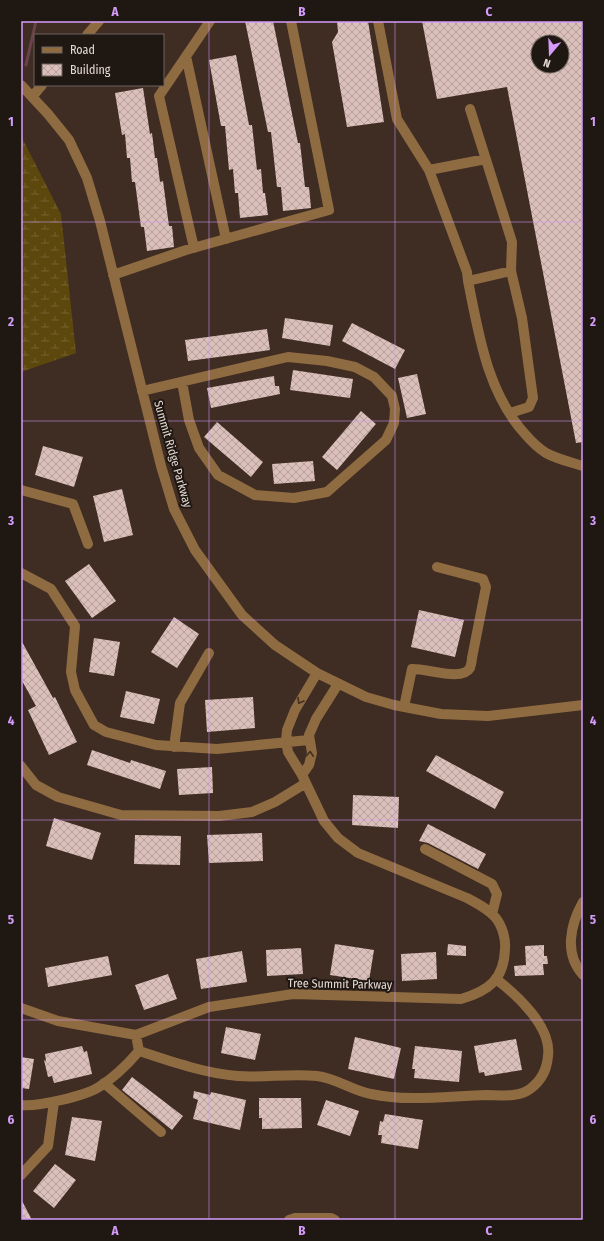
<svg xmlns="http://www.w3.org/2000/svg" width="604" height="1241" viewBox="0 0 604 1241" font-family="'Fira Sans Condensed',sans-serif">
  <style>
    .wetland { fill: url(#wetland-marsh) }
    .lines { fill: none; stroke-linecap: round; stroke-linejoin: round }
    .stream { stroke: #6a424a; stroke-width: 3 }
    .building { fill: url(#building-cross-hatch); fill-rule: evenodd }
    .minor { stroke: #8f6b42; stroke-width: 10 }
    .oneway { stroke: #413020 }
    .grid { fill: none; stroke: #d59cfb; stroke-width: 1; stroke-opacity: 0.55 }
    .labels { text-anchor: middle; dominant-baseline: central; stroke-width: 4; stroke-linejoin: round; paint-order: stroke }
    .street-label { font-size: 12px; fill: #e6d9d3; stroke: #1f1712 }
    .neatline { fill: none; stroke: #d59cfb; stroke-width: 1.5 }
    .grid-label { font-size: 13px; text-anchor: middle; font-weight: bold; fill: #d59cfb }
  </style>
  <defs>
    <pattern id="wetland-marsh" width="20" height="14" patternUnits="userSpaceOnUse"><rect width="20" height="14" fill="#5c480d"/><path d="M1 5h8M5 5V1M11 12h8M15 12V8" fill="none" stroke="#73622f"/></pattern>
    <pattern id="building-cross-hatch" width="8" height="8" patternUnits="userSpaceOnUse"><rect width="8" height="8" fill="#dabfba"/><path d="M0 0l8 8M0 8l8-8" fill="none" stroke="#b5a09b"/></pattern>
  </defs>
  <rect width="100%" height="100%" fill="#3f2c22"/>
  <!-- wetland -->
  <path class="wetland" d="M21,136L61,214L76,353L21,372Z"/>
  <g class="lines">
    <!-- stream -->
    <path class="stream" d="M26,65L36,21"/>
  </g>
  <!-- building -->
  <path class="building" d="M245,21H273L298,143H300L305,187H309L311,208L283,211L281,187H277L271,132H268Z
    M337,21H368L384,122L347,127L332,42L338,32Z
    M422,21H583V442L576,443L507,87L437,99ZM538,42H562V66H538Z
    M236,55L249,125H252L257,170L261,169L263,193H265L268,215L240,218L238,193H235L233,169L229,170L225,126H221L209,60Z
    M143,88L150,134L152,133L155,158H157L160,182L163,181L169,226H172L174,247L147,251L144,227H141L135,182H132L130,158H127L125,134L122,135L115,93Z
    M285,318L333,325L330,346L282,338Z
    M352,323L405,350L395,369L342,341Z
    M267,329L270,350L188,361L185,340Z
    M293,370L353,379L350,398L290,390Z
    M417,374L426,414L407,418L398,378Z
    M274,376L275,386H279L280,394L211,408L207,388Z
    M361,411L376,424L337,470L322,457Z
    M217,422L263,462L251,477L204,437Z
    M43,446L83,457L74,487L35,475Z
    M313,461L315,481L274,484L272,464Z
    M122,489L133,535L104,542L93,496Z
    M89,564L116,601L92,618L65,581Z
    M419,610L464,620L455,657L411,647Z
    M174,617L199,634L177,668L151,652Z
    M94,638L120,642L114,676L89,672Z
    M21,640L53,698L55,697L77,742L49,755L28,710L36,706L21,679Z
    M126,691L160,699L154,724L120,717Z
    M253,697L255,728L207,732L205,700Z
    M92,750L130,763L131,760L166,771L160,789L87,765Z
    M436,755L504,792L495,809L426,771Z
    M212,767L213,793L179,795L177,769Z
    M353,795L399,797L398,828L352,825Z
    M54,818L101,833L92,860L46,846Z
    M428,824L486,854L478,869L428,843L419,841Z
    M262,833L263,861L209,863L207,835Z
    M135,835L181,836L180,865L134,864Z
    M335,944L374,950L369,981L330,975Z
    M448,944L466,946V956L447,955Z
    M544,945V956H547L548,964H543L544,975L515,976L514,966L526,965L525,946Z
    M301,948L303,974L267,976L266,950Z
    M242,951L247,982L201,989L196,959Z
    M436,952L437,979L402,981L401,954Z
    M108,956L112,975L48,987L45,968Z
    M168,974L177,999L144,1010L135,985Z
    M226,1027L261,1034L255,1060L221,1053Z
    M355,1037L401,1048L394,1079L348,1069Z
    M516,1039L522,1070L485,1076L484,1072L479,1073L474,1046Z
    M82,1046L84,1052L87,1051L92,1074L54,1083L52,1076L48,1077L44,1060L46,1061L45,1054Z
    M415,1046L462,1051L459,1082L414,1078L415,1069H412Z
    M21,1057L34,1059L29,1089L21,1088Z
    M132,1077L183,1116L172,1130L122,1090Z
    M194,1091L210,1095L211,1092L246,1100L240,1130L193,1119L198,1100L193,1098Z
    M259,1098H301L302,1128L262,1129V1118H259Z
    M326,1100L359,1111L350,1136L317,1125Z
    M385,1114L423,1120L418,1149L381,1143L382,1135H378L380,1121L383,1122Z
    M72,1117L102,1121L95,1161L65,1155Z
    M55,1164L76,1180L54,1208L33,1191Z
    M21,1199L32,1220H21Z"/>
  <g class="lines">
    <!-- minor -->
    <path class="minor" d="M378,21L397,119L429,170L467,272L468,281C479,335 487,392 525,434C531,441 538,448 546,453C557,459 570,462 583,466
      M87,35L99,21
      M186,56L226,239
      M21,85L48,114L69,140L87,178L100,221L161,466L174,509L195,550L242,615L275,645L317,673L366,697L394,705L441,714L488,716L583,705
      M32,97L42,85
      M470,109L512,242L511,271L522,318L533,398L529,407L510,413
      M429,170L486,159
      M194,248L159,96L210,21
      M113,275L186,250L329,210L291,21
      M468,281L511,271
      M142,391L288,357L327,361L355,367L374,377L392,396L395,409L394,423L386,440L327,492L294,498L255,495L218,475L199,448L189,420L182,382
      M21,490L73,504L88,544
      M21,573L51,589L75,626L71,672L75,690L94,725L106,732L156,745L217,749L309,740
      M404,707L412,669C426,668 462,682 470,668C471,665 472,661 472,658L486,587L483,579L437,567
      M174,747L180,703L209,653
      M21,766L36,785L58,797L121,815L219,816L252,812L275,802L306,783
      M302,775L309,765L312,753L309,735L316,719L338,684
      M425,849L492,884L497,894L492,914
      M583,902C570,925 564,954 583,975
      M21,1008L58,1021L136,1035L209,1007L293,994L461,999C489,991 504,979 505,949C506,939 502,925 495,917C487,908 478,904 467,898L358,853L338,838L324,821L302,775L288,752L286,741L287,730L295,710L317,673
      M139,1051C169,1061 207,1074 238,1076C264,1078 291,1073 317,1076C336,1078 353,1091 371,1094C409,1102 448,1096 486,1095C500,1095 518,1098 530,1089C541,1081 547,1069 548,1056C552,1027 517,995 496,979
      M104,1083L161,1132
      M21,1105C37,1107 85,1096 99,1087C115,1077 127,1065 139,1051L136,1035
      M21,1175L48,1146L54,1102
      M289,1220L295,1218H331L335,1220"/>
  </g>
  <!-- one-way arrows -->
  <defs><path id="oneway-chevron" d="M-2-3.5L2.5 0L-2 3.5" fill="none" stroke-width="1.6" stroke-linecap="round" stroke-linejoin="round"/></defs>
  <g class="oneway">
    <use href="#oneway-chevron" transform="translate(300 701) rotate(120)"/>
    <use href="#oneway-chevron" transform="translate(310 754) rotate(-87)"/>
  </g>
  <!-- grid -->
  <path class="grid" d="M209,21V1220M395,21V1220M21,222H583M21,421H583M21,620H583M21,820H583M21,1020H583"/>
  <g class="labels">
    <!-- street labels -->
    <g class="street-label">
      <text transform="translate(173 454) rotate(74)">Summit Ridge Parkway</text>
      <text transform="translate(340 984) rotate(1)">Tree Summit Parkway</text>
    </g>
  </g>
  <!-- border -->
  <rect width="604" height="1241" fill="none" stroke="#1f1712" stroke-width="44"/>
  <!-- legend -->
  <rect x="34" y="34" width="130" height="52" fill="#1f1712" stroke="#6f655f"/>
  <rect x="42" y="47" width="20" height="6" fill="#8f6b42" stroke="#6f655f"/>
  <text x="70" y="54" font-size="12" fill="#e6d9d3">Road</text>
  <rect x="42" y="64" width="20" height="12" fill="url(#building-cross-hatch)" stroke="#6f655f"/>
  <text x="70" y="74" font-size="12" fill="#e6d9d3">Building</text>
  <!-- north arrow -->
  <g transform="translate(550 54) rotate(199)"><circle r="19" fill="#1f1712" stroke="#6f655f"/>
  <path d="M0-3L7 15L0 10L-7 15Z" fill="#d59cfb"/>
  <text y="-6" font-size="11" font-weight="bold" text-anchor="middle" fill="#e6d9d3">N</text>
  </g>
  <rect x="22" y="22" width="560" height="1197" class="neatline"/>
  <g class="grid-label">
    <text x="115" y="16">A</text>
    <text x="302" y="16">B</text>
    <text x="489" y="16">C</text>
    <text x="11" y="126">1</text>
    <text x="593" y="126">1</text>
    <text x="11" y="326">2</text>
    <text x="593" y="326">2</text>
    <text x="11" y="525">3</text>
    <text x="593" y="525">3</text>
    <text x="11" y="725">4</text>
    <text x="593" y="725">4</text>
    <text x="11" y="924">5</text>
    <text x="593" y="924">5</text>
    <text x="11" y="1124">6</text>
    <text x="593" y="1124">6</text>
    <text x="115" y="1235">A</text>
    <text x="302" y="1235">B</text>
    <text x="489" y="1235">C</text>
  </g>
</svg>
